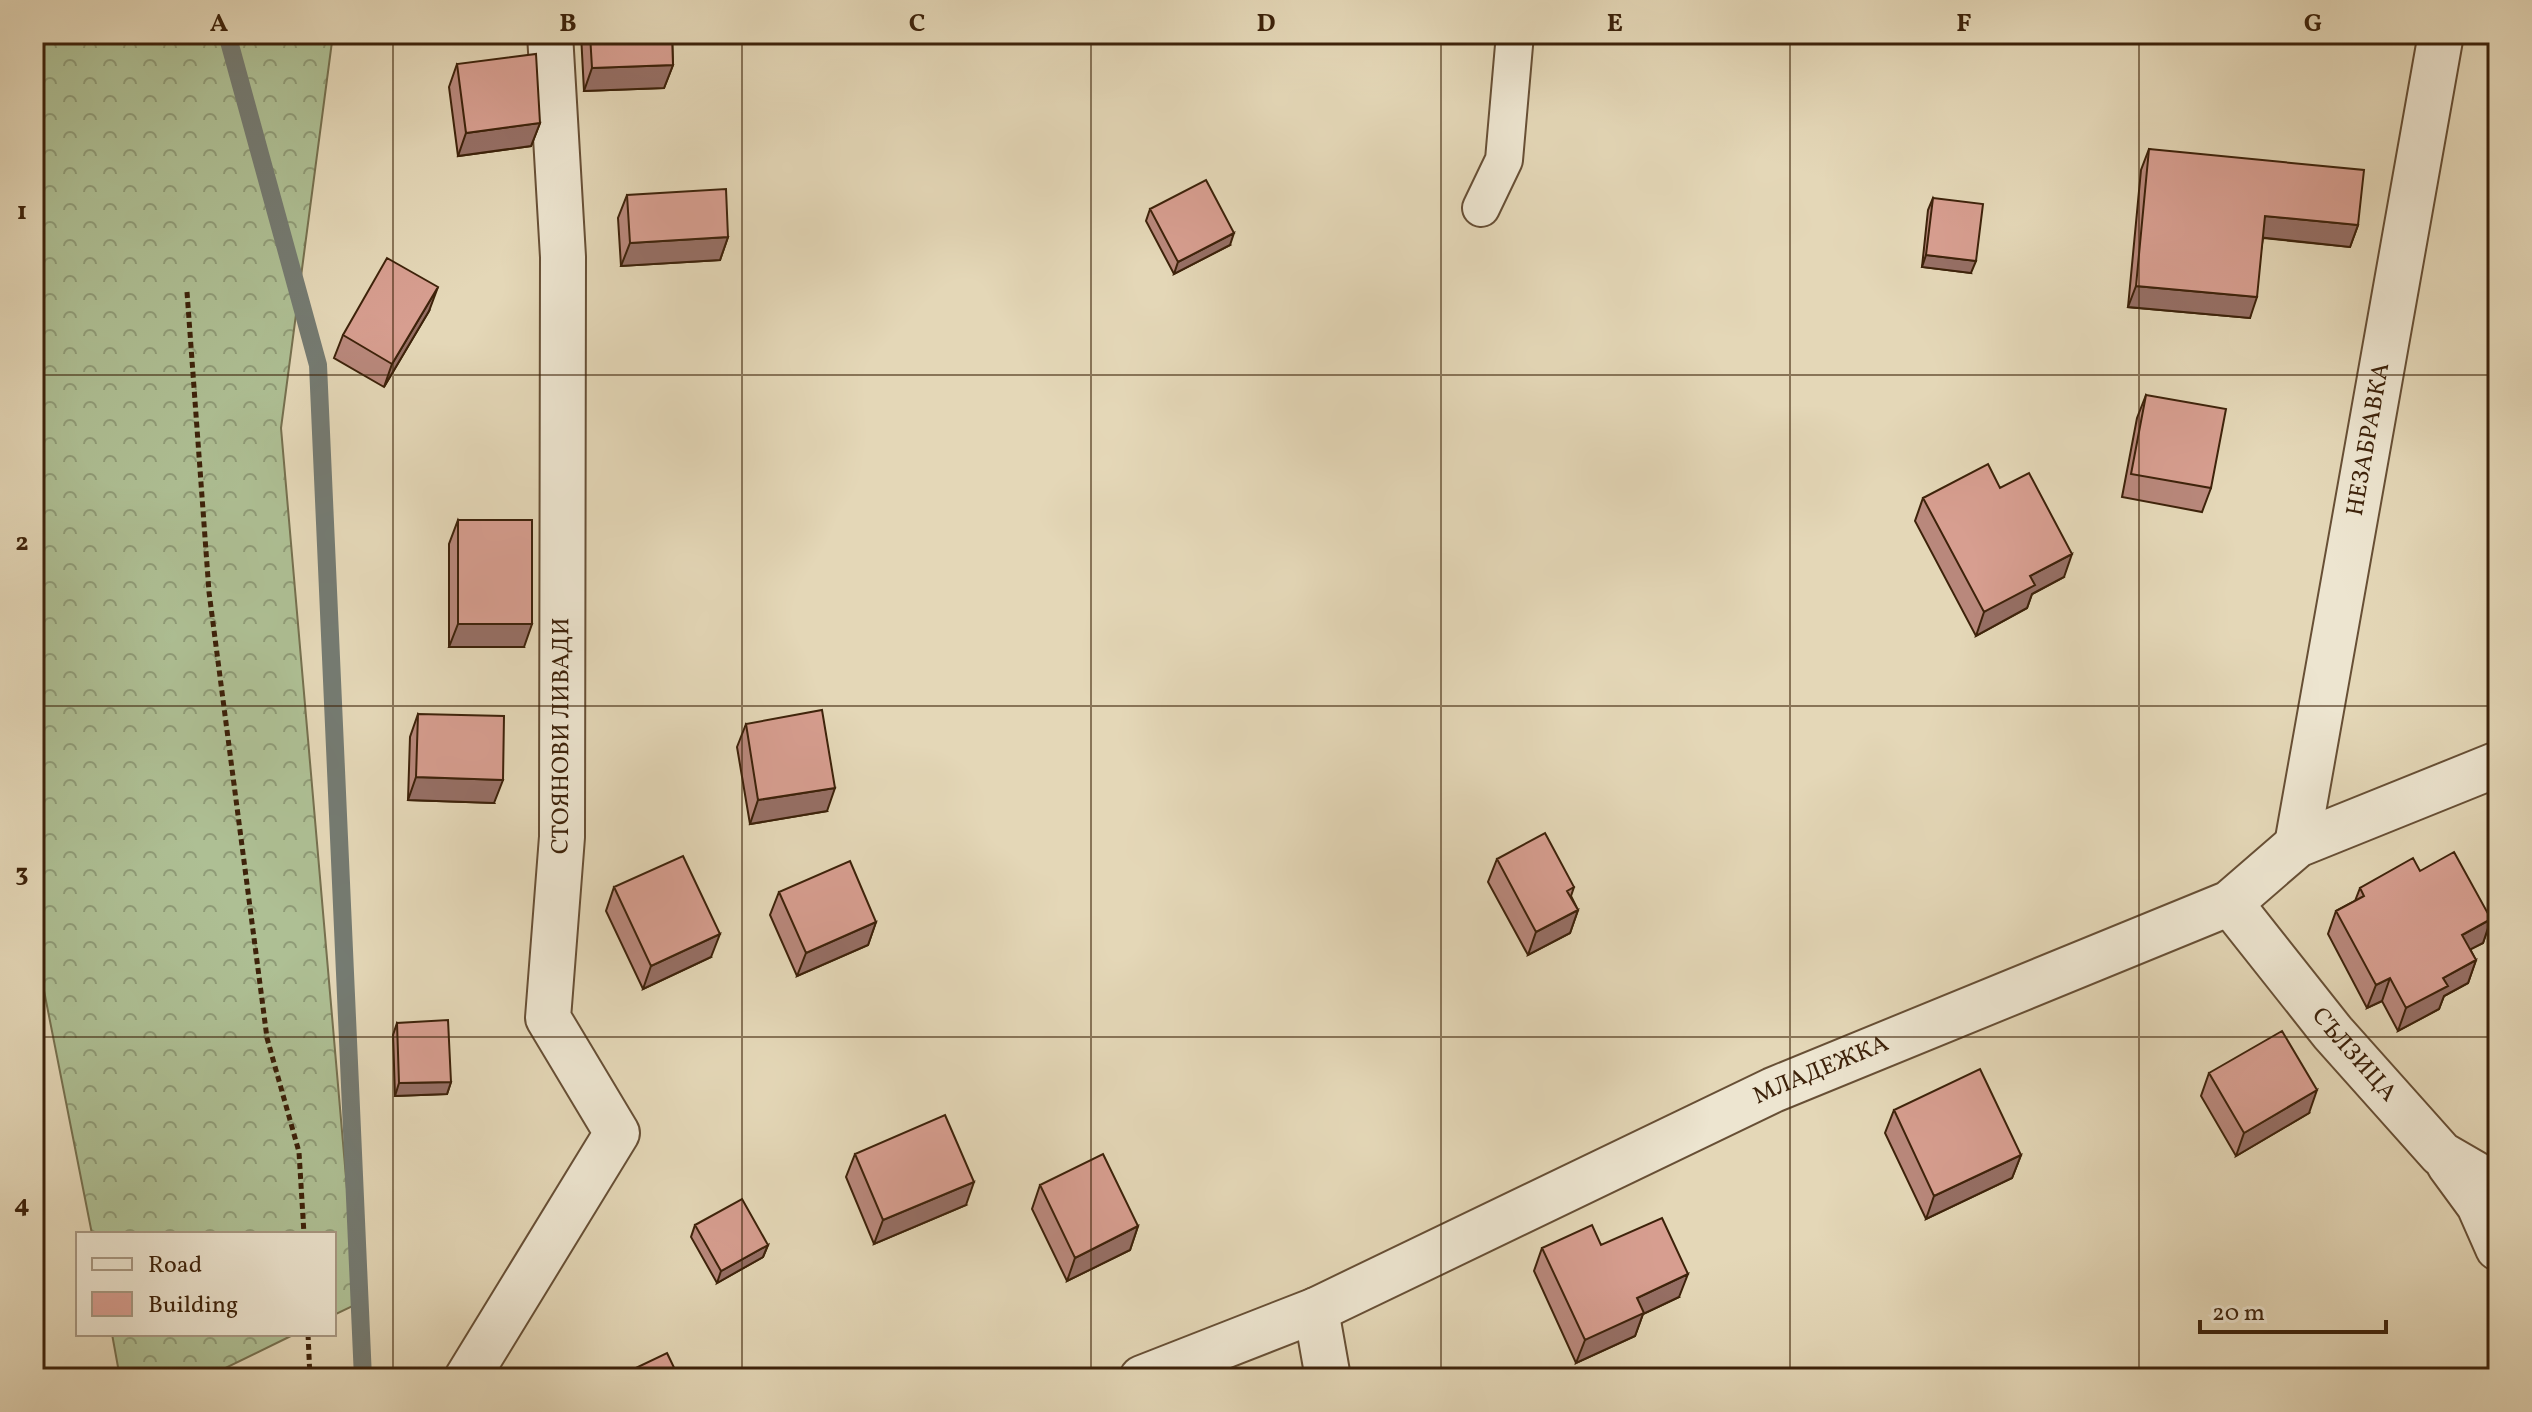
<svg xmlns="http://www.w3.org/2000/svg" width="2532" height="1412" viewBox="0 0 2532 1412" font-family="Vollkorn,serif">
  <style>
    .forest { fill: url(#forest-crowns); stroke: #76704f; stroke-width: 2 }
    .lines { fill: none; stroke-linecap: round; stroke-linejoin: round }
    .stream { stroke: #757b72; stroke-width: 18 }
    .service-casing { stroke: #674f35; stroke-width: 40 }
    .minor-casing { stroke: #674f35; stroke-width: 48 }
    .path { stroke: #3d220a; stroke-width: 5; stroke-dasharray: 6 4; stroke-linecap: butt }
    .service { stroke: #ede5d0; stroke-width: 36 }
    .minor { stroke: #ede5d0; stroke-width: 44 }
    .wall { fill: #b9887c; stroke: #3d220a; stroke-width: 2 }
    .shaded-wall { fill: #966f65; stroke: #3d220a; stroke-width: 2 }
    .building { fill: #d79e90; stroke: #3d220a; stroke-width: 2 }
    .grid { fill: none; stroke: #3d220a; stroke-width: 2; stroke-opacity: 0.55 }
    .labels { text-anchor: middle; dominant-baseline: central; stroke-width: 6; stroke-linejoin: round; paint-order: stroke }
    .street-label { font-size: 24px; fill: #3d220a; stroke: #ede5d0 }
    .neatline { fill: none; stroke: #3d220a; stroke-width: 3 }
    .grid-label { font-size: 26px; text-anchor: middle; font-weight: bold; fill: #3d220a }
  </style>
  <defs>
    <pattern id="forest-crowns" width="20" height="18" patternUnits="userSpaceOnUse" patternTransform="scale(2)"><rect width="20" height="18" fill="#aebf94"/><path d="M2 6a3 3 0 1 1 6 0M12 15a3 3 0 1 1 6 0" fill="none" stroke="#8f9b77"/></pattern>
  </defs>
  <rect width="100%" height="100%" fill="#e4d7b7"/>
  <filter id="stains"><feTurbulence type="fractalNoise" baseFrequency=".0025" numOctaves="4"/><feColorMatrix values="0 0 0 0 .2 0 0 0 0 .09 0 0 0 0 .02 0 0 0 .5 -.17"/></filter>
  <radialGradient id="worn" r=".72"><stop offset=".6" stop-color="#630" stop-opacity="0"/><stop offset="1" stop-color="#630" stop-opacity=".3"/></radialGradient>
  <!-- forest -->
  <path class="forest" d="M34,34H333L281,428L357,1304L334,1315V1234H92L34,940Z
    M112,1334H295L205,1378H120Z"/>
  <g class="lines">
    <!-- stream -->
    <path class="stream" d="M227,34L318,365L363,1378"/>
    <defs>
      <path id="service" d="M1481,208L1504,160L1515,34"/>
      <g id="minor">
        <path id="s1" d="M2297,845L2441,34"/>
        <path id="s2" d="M2230,903L2333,1033L2441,1154L2498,1187"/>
        <path d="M2449,1164L2479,1205L2498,1248"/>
        <path d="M1316,1310L1328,1378"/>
        <path id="s3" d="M467,1378L617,1133L548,1018L562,837L563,257L550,34"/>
        <path id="s4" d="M1142,1378L1316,1310L1773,1090L2230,903L2297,845L2498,764"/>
      </g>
    </defs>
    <!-- service casing -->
    <use href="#service" class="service-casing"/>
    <!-- minor casing -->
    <use href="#minor" class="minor-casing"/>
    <!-- path -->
    <path class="path" d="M187,292L209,592L267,1038L299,1152L304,1234
      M308,1334L310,1378"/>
    <!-- service -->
    <use href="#service" class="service"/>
    <!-- minor -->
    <use href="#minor" class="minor"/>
  </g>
  <!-- wall -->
  <path class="wall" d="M581,34H672L673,65L664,88L584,91Z
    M457,64L540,123L531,146L458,156L449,87Z
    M2149,149L2358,225L2350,247L2263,238L2250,318L2128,307L2141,170Z
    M627,195L728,237L720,260L621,266L618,218Z
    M1933,198L1971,273L1922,267L1928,210Z
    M1150,209L1230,245L1174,274L1146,221Z
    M429,311L384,387L334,358L343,335Z
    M2146,395L2211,488L2202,512L2122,497L2137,418Z
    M2000,488L2064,577L2032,594L2027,608L1976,636L1915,521L1923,498Z
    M458,520L524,647H449V544Z
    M418,714L494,803L408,800L410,737Z
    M746,724L827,811L750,824L737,747Z
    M1497,859L1574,887L1571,896L1578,910L1570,933L1528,955L1488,882Z
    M2420,871L2491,919L2483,943L2470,949L2476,960L2468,983L2444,996L2439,1009L2398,1031L2382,1001L2367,1008L2328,934L2336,911L2355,901L2360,888Z
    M614,887L711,957L643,989L606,911Z
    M779,892L876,922L868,945L797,976L770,915Z
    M397,1023L451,1082L447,1094L395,1096L393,1035Z
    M2209,1073L2309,1113L2236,1156L2201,1096Z
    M1894,1110L2021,1155L2012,1178L1926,1219L1885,1133Z
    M855,1154L966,1205L874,1244L846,1177Z
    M1040,1185L1138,1226L1130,1250L1067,1281L1032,1209Z
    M695,1225L768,1245L763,1257L717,1283L691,1237Z
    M1601,1245L1679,1297L1643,1314L1635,1336L1576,1363L1534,1271L1542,1248Z"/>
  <!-- shaded-wall -->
  <path class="shaded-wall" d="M673,65L664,88L584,91L592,68Z
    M540,123L531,146L458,156L466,133Z
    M2265,216L2358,225L2350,247L2257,237Z
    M1234,233L1230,245L1174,274L1178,262Z
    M728,237L720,260L621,266L630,243Z
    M1926,255L1976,261L1971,273L1922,267Z
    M2136,286L2257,297L2250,318L2128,307Z
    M438,287L429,311L384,387L392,364Z
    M2072,554L2064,577L2032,594L2027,608L1976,636L1984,612L2030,576Z
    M458,624H532L524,647H449Z
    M416,777L503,780L494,803L408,800Z
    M835,788L827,811L750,824L758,800Z
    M1578,910L1570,933L1528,955L1536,932Z
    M2491,919L2483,943L2454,958L2462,935Z
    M876,922L868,945L797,976L806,953Z
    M720,934L711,957L643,989L651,966Z
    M2476,960L2468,983L2444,996L2439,1009L2398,1031L2406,1008L2443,978Z
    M2390,978L2382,1001L2367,1008L2376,985Z
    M451,1082L447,1094L395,1096L399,1083Z
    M2317,1090L2309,1113L2236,1156L2244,1133Z
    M2021,1155L2012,1178L1926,1219L1934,1196Z
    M974,1182L966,1205L874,1244L883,1220Z
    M1138,1226L1130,1250L1067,1281L1075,1258Z
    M768,1245L763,1257L717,1283L721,1271Z
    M1688,1274L1679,1297L1643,1314L1635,1336L1576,1363L1585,1340L1637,1298Z"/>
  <!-- building -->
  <path class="building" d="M590,34H672L673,65L592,68Z
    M536,54L540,123L466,133L457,64Z
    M2149,149L2364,170L2358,225L2265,216L2257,297L2136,286Z
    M1206,180L1234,233L1178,262L1150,209Z
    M726,189L728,237L630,243L627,195Z
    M1933,198L1983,204L1976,261L1926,255Z
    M387,258L438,287L392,364L343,335Z
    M2146,395L2226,409L2211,488L2131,474Z
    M1988,464L2000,488L2029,473L2072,554L2030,576L2035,585L1984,612L1923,498Z
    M458,520H532V624H458Z
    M822,710L835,788L758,800L746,724Z
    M418,714L504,716L503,780L416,777Z
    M1545,833L1574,887L1567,891L1578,910L1536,932L1497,859Z
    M2454,852L2491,919L2462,935L2476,960L2443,978L2448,986L2406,1008L2390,978L2376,985L2336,911L2364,896L2360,888L2413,858L2420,871Z
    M683,856L720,934L651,966L614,887Z
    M850,861L876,922L806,953L779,892Z
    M448,1020L451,1082L399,1083L397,1023Z
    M2282,1031L2317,1090L2244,1133L2209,1073Z
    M1980,1069L2021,1155L1934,1196L1894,1110Z
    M945,1115L974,1182L883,1220L855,1154Z
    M1103,1154L1138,1226L1075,1258L1040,1185Z
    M742,1199L768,1245L721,1271L695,1225Z
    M1662,1218L1688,1274L1637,1298L1644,1313L1585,1340L1542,1248L1592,1225L1601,1245Z
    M667,1353L679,1378H620L619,1376Z"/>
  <!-- grid -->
  <path class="grid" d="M393,34V1378M742,34V1378M1091,34V1378M1441,34V1378M1790,34V1378M2139,34V1378M34,375H2498M34,706H2498M34,1037H2498"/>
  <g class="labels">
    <!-- street labels -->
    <g class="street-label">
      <text stroke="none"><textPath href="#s1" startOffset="412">НЕЗАБРАВКА</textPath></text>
      <text stroke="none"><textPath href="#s3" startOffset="704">СТОЯНОВИ ЛИВАДИ</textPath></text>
      <text stroke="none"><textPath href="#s2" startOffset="196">СЪЛЗИЦА</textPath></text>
      <text stroke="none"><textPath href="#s4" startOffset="746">МЛАДЕЖКА</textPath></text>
    </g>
  </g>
  <!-- margin -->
  <rect width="2532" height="1412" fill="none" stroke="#e4d7b7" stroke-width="88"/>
  <!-- legend -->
  <rect x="76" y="1232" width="260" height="104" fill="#ede5d0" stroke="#a79781" stroke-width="2"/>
  <rect x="92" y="1258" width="40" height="12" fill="#ede5d0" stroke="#a79781" stroke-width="2"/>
  <text x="148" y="1272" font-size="24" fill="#3d220a">Road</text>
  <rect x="92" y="1292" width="40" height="24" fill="#d79e90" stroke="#a79781" stroke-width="2"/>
  <text x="148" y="1312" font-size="24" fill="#3d220a">Building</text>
  <!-- scale -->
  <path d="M2200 1320v12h186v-12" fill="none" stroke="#3d220a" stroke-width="4"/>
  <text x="2212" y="1320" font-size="24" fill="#3d220a" stroke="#ede5d0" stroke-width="6" paint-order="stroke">20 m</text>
  <rect x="44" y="44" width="2444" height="1324" class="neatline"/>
  <g class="grid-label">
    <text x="219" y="31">A</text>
    <text x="568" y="31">B</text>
    <text x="917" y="31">C</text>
    <text x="1266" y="31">D</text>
    <text x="1615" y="31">E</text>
    <text x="1964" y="31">F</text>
    <text x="2313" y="31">G</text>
    <text x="22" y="219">1</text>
    <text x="22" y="550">2</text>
    <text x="22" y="881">3</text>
    <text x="22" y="1212">4</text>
  </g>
  <rect width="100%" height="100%" filter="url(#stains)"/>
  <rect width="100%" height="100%" fill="url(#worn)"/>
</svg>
